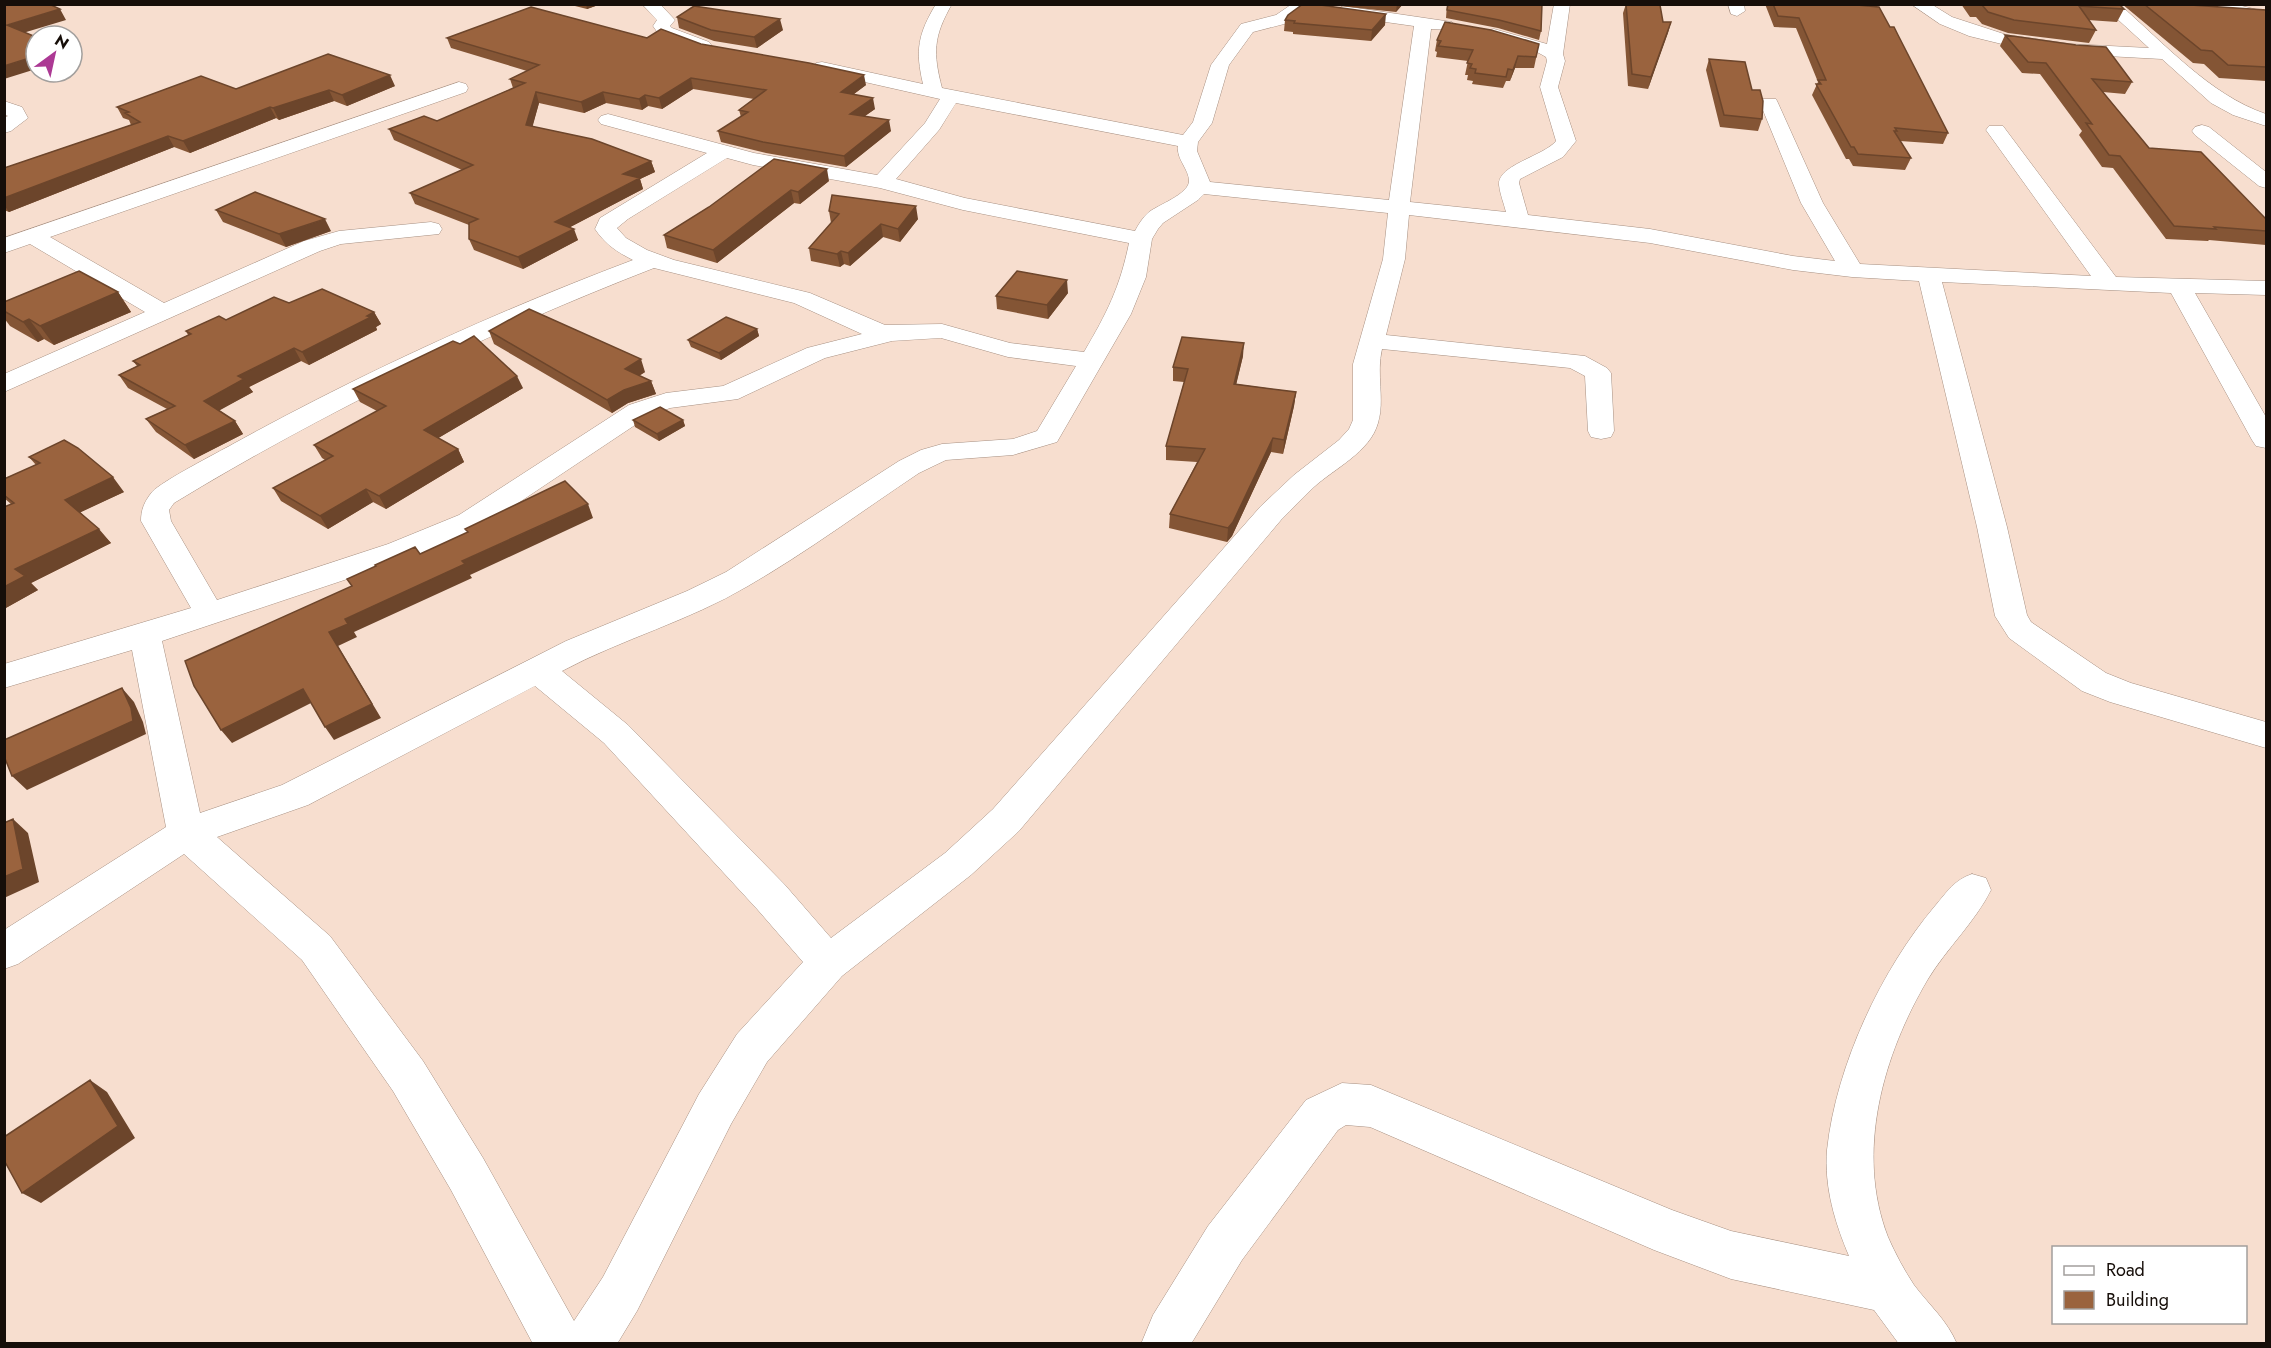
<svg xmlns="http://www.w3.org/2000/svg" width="2271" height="1348" viewBox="0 0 2271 1348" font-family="Jost,sans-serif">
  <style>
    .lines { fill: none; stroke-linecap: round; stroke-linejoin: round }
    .minor-casing { stroke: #a79082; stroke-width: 1 }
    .minor { fill: #fff; fill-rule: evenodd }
    .wall { fill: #845535 }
    .shaded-wall { fill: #6c452b }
    .building { fill: #9a633e; stroke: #6c452b; stroke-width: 1.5 }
  </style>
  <rect width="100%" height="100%" fill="#f7decf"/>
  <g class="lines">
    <defs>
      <path id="minor" d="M642,4H660L675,20L670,26L672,28L709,42L712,46L709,50L703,51L660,36L653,26L657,20Z
        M936,4H952C933,37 933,53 942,88L1183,135L1193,122L1211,65L1241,24L1276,15L1292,4H1305L1307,7L1288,23L1253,32L1229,65L1212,123L1198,142L1197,151L1210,182L1389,200L1414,26L1343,16L1335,11L1343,6L1452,22L1454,26L1452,30L1431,29L1410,202L1506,212C1504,204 1500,194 1499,185C1497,165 1544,156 1556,141L1540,87L1547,61L1546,57L1537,52L1488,38L1485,34L1488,30L1494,29L1547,44L1554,4H1570L1563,54L1565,61L1558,87L1576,141L1563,157L1520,179L1519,183L1528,215L1650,229L1793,256L1835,261L1801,203L1760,103L1762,99H1776L1778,103L1823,203L1860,264L2091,276L1986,130L1989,126H2003L2116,277L2266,281V295L2195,293L2266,417V448L2256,446L2252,440L2171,293L1942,282L2007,527L2027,615L2031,622L2106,673L2131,683L2266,722V748L2110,702L2082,691L2009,638L1995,616L1977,527L1919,281L1852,277L1793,270L1650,243L1409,215L1405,259L1386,335L1585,356L1607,368L1611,373L1614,431L1611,437L1601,439L1591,437L1588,431L1585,376L1570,368L1382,349C1376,374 1385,400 1378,423C1370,452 1335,468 1314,487C1303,497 1292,509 1281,520L1019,831L971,875L842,976L767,1062L731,1124L637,1311L617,1344H533L451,1190L393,1091L302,960L184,854L18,964L4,969V930L166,827L132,650L4,688V664L191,608L141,521C141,510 144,502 152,492C162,481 217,453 233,444C362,373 495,312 633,260C617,252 605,244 595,229L600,218L707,153L601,124L598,120L601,116L608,114L754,153L877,175L925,123L940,99L816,71L813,67L816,63L822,62L923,84C915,50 918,34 936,4ZM956,103L1178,146C1176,159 1189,169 1189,181C1189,194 1158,205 1149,212C1143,217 1138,225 1135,231L965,198L896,179L939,130ZM727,158L753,165L880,188L963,210L1129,243C1120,287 1107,313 1084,352L1010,343L942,324L885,325L810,293L674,260L647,250L626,238L617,228L628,219ZM1204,194L1388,213L1383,259L1353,364V420L1349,429L1339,440L1294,475L1261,506L993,809L945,853L831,938L785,885L628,725L562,671C622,639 689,621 748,586C807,552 862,511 919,473L946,460L1013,455L1057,442L1131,314L1146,277L1152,239L1158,229L1163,223L1198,200ZM654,268L794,303L862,334L807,348L723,386L666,393L629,405L459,515L388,544L217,600L171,521L169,510L174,503C327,410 487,333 654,268ZM941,338L1008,357L1076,366L1037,431L1013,439L942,444L921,450L899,461L726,572L687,591L566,641L282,785L200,813L162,641L410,558L479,529L647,417L670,408L738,399L825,358L892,341ZM535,686L604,743L757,909L803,962L737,1034L699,1094L603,1277L574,1321L483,1158L423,1061L330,936L217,837L308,805Z
        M1728,4H1744L1745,11L1737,16L1731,14Z
        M1911,4H1931L1952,17L2007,35L2070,44L2149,48L2101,4H2119C2164,43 2210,95 2266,114V126L2233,115L2211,103L2162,59L2070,54L2006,45L1969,36L1940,24Z
        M2208,4H2234L2266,12V22L2247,20L2210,7Z
        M459,82L466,84L468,88L466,92L50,237L164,303L304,241L339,231L431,222L439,224L442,229L439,234L341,244L320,251L4,392V374L145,312L30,244L4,253V238Z
        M4,101L22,107L28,118L11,131L4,133V118L8,116L4,114Z
        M2202,125L2209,127L2266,172V188L2259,186L2195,135L2192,131L2195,127Z
        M1972,874L1986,878L1991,890C1975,922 1947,948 1928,979C1883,1055 1855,1152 1888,1237C1895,1253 1904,1270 1914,1285C1929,1305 1947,1320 1957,1344H1899L1874,1310L1731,1279L1654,1250L1370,1127L1346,1125L1338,1130L1242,1260L1191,1344H1141L1153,1315L1208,1226L1306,1100L1342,1083L1371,1085L1672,1210L1731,1231L1849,1256C1835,1223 1824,1187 1827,1150C1836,1066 1881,970 1935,906C1947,892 1954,880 1972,874Z"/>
    </defs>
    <!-- minor casing -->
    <use href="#minor" class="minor-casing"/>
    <!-- minor -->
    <use href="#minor" class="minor"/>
  </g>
  <!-- wall -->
  <path class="wall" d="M567,4H601L587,9Z
    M1320,4H1403L1396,12Z
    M1447,4H1542L1541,31L1539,40L1498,28L1446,18Z
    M1626,4H1653L1663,22H1671L1648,89L1628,86L1623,13Z
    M1765,4H1845L1948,133L1943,144L1900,141L1911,158L1905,170L1853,166L1849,159H1846L1812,95L1818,82L1796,28L1774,27Z
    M1961,4H2119L2124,9L2117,22L2088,20L2096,30L2089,43L2008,33L1982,24L1976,17H1970Z
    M2122,4H2175L2266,10V81L2219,78L2204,64L2193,63Z
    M677,17L783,30L757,48L714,41L679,28Z
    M1285,20L1385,25L1371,41L1293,34V32L1284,31Z
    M2005,35L2132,82L2125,94L2103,92L2149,148L2266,219V245L2209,240L2208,241L2166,239L2113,168L2102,167L2079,135L2082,131L2040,74L2022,73L2000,46Z
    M447,38H647L701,44L866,85L854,94L875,109L865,116L891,131L846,167L766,153L721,142L718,131L741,117L739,110L754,99L693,89L662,109L648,106L642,110L606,103L584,113L539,103L532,127L651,161L655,172L640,179L643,189L570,227L578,240L523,269L474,250L469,239V225L415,204L410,193L462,170L394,140L389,129L437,121L513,88L510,79L527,71L451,48Z
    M1437,40L1539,44L1534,68H1515L1510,81H1506L1503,88L1472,84L1473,81L1467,80L1468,75H1465L1468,61L1436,57L1437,52L1435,51Z
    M1709,59L1752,90L1762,119L1758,131L1720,127L1706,70Z
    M395,86L347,106L334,101L279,120L276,118L190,153L174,147L9,212L4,210V168L131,125L129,120L123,118L117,107L236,89Z
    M829,181L800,204L794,203L717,263L667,248L664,235L709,207Z
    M216,210L331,231L286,247L223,222Z
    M829,211L918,219L900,242L883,237L850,266L844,264L840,267L811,261L809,248L831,223Z
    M118,292L131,312L54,345L44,339L38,342L10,326L4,318V302Z
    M1068,293L1048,319L997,309L996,296Z
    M289,303L374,312L381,324L376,327L377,330L309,365L301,361L249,387L253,392L219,410L235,421L243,434L194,459L156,432L146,419L167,409L128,388L119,375L137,366L133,361L188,335L186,331L226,320Z
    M757,329L759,336L721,360L691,347L688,340Z
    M489,331L645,372L639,376L651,381L656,394L628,403L612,413L494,344Z
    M1243,356L1236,384L1296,392L1294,406L1283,454L1271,452L1232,536L1227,542L1169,528L1170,514L1197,462L1166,460V446L1184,382L1173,381V367Z
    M523,388L438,438L458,449L464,462L386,509L373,502L328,529L281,501L273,488L325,460L322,458L314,445L377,411L360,402L353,389Z
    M633,420H683L685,426L659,441L635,427Z
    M29,457L124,492L80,512L111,543L31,583L38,590L4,609L11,504L4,498V479L36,465Z"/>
  <!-- shaded-wall -->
  <path class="shaded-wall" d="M586,4H601L587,9Z
    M1397,4H1403L1396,12Z
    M60,9L66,20L13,36L7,25Z
    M1386,14L1385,25L1371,41L1372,30Z
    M780,19L783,30L757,48L754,37Z
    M1671,22L1668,33L1648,89L1651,77Z
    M36,56V69L4,79V66Z
    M1518,56L1515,68L1510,81L1513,70Z
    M390,75L395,86L347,106L342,95Z
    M864,75L866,85L843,102L841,92Z
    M691,78L693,89L662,109L659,98Z
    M329,90L334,101L279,120L273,108Z
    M536,92L539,103L530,136L526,125Z
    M603,92L606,103L584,113L581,102Z
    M645,95L648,106L642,110L639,99Z
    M873,98L875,109L852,125L850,114Z
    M270,107L276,118L190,153L183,141Z
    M889,120L891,131L846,167L844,156Z
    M168,136L174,147L9,212L4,205V198Z
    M651,161L655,172L640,179L643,189L559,233L555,222L623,174Z
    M827,169L829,181L800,204L798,192Z
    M791,190L794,203L717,263L713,250Z
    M916,206L918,219L900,242L898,229Z
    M325,219L331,231L286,247L279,234Z
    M881,224L883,237L850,266L848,253Z
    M574,229L578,240L523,269L518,257Z
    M841,251L844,264L840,267L837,254Z
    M1067,280L1068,293L1048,319L1047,305Z
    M118,292L131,312L54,345L40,326Z
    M374,312L381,324L376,327L377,330L309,365L302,352Z
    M29,319L44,339L38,342L23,322Z
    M757,329L759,336L721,360L719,353Z
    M1244,343L1243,356L1233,398L1234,384Z
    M294,348L301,361L249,387L253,392L213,414L204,401L238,376Z
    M641,359L645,372L629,382L625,369Z
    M517,376L523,388L430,443L424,430Z
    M651,381L656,394L628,403L612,413L607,400L624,390Z
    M1296,392L1294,406L1283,454L1284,440Z
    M683,420L685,426L659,441L657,434Z
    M235,421L243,434L194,459L185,445Z
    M1273,438L1271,452L1232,536L1227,542L1228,528Z
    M458,449L464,462L386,509L379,496Z
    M113,477L124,492L77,514L65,500Z
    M366,489L373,502L328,529L320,516Z
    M588,504L593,518L470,575L472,578L354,632L357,637L338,646L381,718L334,740L325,727L329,632L345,619L462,561Z
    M99,529L111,543L31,583L38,590L4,609V587L15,569Z
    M122,688L134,702L143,722L146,734L27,790L12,776Z
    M303,689L313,702L232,743L221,730Z
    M13,819L28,833L39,882L4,898V877Z
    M90,1080L107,1092L135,1138L41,1203L22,1193Z"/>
  <!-- building -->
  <path class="building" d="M4,4H49L60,9L7,25L36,37V56L4,66Z
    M1303,4H1313L1386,14L1372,30L1294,23L1295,21L1285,20L1288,15Z
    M1448,4H1542L1541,31L1499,20L1447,10Z
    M1626,4L1660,5L1663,22H1671L1651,77L1632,74Z
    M1773,4H1845L1879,7L1890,27H1894L1898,35L1948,133L1895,128L1897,131H1894L1911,158L1858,154L1854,147H1851L1816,84H1821L1818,80H1826L1799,18L1778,16Z
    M1978,4H2119L2124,9L2079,6L2096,30L2014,20L1988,12L1982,5Z
    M2144,4H2175L2266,10V67L2228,65L2212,51L2201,50Z
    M694,6L780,19L754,37L711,30L677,17Z
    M531,7L647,38L661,29L701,44L809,63L864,75L841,92L873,98L850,114L889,120L844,156L763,142L718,131L748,112L739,110L766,90L691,78L659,98L645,95L639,99L603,92L581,102L536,92L526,125L592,139L651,161L623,174L640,178L555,222L574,229L518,257L469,239V223L478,219L410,193L473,165L389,129L424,116L437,121L525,83L510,79L539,65L447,38Z
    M1445,22L1491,30L1539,44L1536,57L1518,56L1513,70L1508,69L1506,77L1475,73L1476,69L1470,68L1472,64L1467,63L1473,50L1438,46L1441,41L1437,40Z
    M2005,35L2076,45L2106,47L2132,82L2092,79L2149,148L2201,152L2266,219V231L2214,227L2216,229L2174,226L2120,156L2109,155L2086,123L2092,124L2046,63L2028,62Z
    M328,54L390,75L342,95L329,90L273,108L270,107L183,141L168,136L4,198V168L140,122L125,113L129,112L117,107L201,76L236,89Z
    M1709,59L1745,62L1752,90H1760L1763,101L1762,119L1724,115Z
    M774,159L827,169L798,192L791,190L713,250L664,235L709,207Z
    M255,192L325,219L279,234L216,210Z
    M832,195L916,206L898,229L881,224L848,253L841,251L837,254L809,248L839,214L829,211Z
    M79,271L118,292L40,326L29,319L23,322L4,311V302Z
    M1017,271L1067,280L1047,305L996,296Z
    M322,289L374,312L367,316L371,317L302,352L294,348L238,376L244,379L204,401L235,421L185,445L146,419L175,406L119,375L140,365L133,361L191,334L186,331L219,316L226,320L274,297L289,303Z
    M529,309L641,359L625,369L651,381L624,390L607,400L489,331Z
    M726,317L757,329L719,353L688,340Z
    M474,336L517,376L424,430L458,449L379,496L366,489L320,516L273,488L333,456L314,445L386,406L353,389L453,341L460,344Z
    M1182,337L1244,343L1234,384L1296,392L1284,440L1273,438L1233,522L1228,528L1170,514L1205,449L1166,446L1188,369L1173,367Z
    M660,407L683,420L657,434L633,420Z
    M64,440L78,448L113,477L65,500L99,529L15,569L25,576L4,587V507L14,503L4,495V479L40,463L29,457Z
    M565,481L588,504L462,561L465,564L345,619L348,624L329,632L372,704L325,727L303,689L221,730L194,686L185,661L352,586L347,579L376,566L375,565L415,547L420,554L468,532L465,529Z
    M122,688L131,708L133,721L12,776L4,756V740Z
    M13,819L23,869L4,877V823Z
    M90,1080L118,1126L22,1193L4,1160V1137Z"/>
  <!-- border -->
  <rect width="2271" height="1348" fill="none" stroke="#160e09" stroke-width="12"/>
  <!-- legend -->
  <rect x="2052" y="1246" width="195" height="78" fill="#ffffff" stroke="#a29f9d" stroke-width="1.5"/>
  <rect x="2064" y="1266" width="30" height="9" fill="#ffffff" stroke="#a29f9d" stroke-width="1.5"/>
  <text x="2106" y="1276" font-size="18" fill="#160e09">Road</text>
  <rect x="2064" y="1291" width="30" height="18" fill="#9a633e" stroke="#a29f9d" stroke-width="1.5"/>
  <text x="2106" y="1306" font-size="18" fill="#160e09">Building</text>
  <!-- north arrow -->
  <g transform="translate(54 54) rotate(33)"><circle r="28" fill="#ffffff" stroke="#a29f9d" stroke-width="1.5"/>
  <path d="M0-4.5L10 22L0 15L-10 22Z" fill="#ac3994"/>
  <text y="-9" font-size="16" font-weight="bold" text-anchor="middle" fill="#160e09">N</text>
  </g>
</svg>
